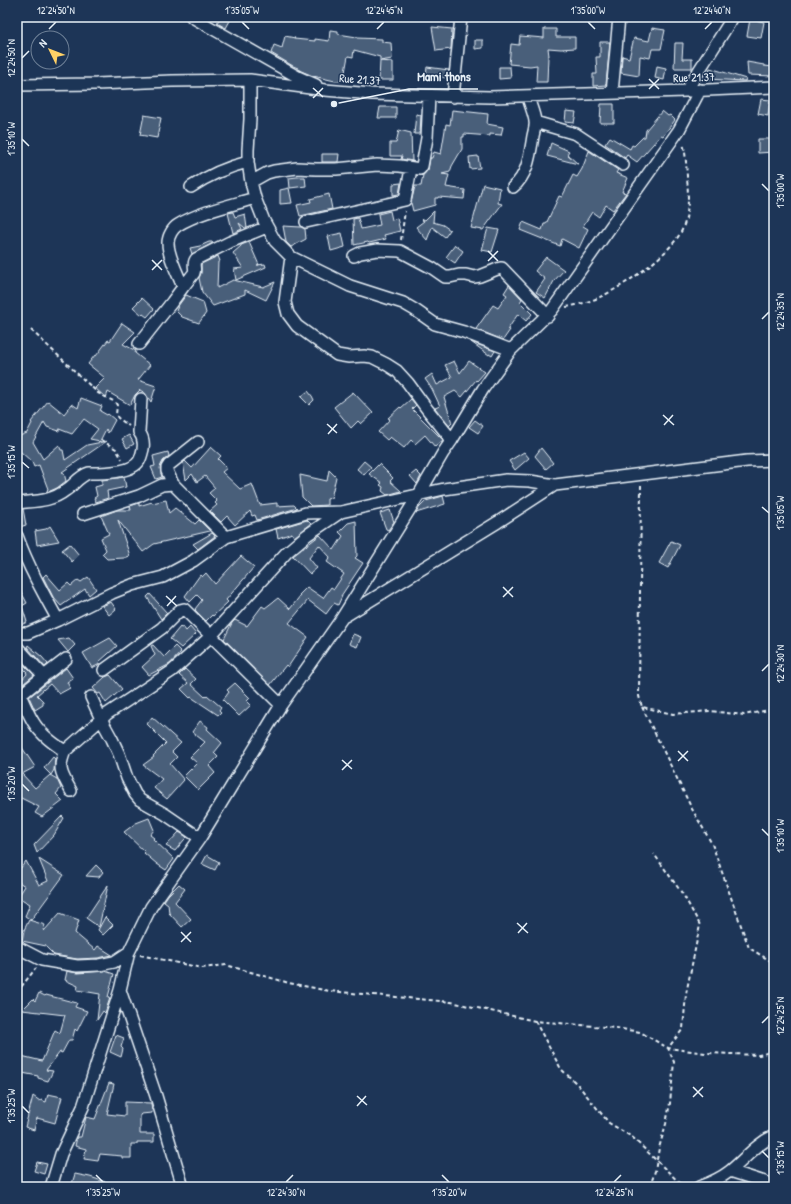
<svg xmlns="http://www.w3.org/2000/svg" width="791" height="1204" viewBox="0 0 791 1204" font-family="'Patrick Hand',sans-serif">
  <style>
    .building { fill: #495e7a; stroke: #e8f1f8 }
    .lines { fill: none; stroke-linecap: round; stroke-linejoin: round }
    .minor-casing { stroke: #e8f1f8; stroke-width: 14 }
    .path { stroke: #e8f1f8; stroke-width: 2; stroke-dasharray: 4 3; stroke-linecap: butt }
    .minor { stroke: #1d3557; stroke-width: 11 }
    .ticks { fill: none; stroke: #e8f1f8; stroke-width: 1.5 }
    .labels { text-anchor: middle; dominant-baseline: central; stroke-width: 3; stroke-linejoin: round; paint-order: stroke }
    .street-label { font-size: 12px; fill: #e8f1f8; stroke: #1d3557 }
    .leader { fill: none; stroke: #e8f1f8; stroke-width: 1.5 }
    .callout-dot { fill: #e8f1f8; stroke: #1d3557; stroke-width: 1.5 }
    .callout-label { font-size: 13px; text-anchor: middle; font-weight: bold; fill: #e8f1f8; stroke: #1d3557; stroke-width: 3; stroke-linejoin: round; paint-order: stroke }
    .neatline { fill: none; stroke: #e8f1f8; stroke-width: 1.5 }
    .ticks-label { font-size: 10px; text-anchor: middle; fill: #e8f1f8 }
  </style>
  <rect width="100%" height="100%" fill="#1d3557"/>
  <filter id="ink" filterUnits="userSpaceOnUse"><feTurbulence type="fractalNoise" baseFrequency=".025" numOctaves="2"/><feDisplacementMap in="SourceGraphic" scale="8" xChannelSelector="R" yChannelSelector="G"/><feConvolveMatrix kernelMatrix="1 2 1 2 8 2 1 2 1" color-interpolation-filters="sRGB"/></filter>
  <g filter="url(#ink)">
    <!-- building -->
    <path class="building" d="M220,17H232L226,28L217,23Z
      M750,19L764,22L761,38L747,36Z
      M432,27L452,29L451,49L436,51Z
      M652,28L665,30L661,49H652L650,58L640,56L639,76L621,73L622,56L629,58L634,38L649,41Z
      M544,29H556V37H575V48L561,49L548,48L549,56H548L547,82H536L537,65L530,66L509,64L511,44L519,45L520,36L544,38Z
      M330,30L338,31V34L357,37V38L382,39V42L391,43L392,59L380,61V57L354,50L353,57L348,56L345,72H343L342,81H335L313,76L301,71L298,69V68L293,66L271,53L274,45L282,48L285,36L295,38L294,39L315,41V39L329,41Z
      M475,40H483V48L475,49Z
      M600,42H610L606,85L593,86V74H597L596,57H600Z
      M675,43H683L682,59H692V68H674Z
      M380,61L393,62V80H379Z
      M747,62L764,65V66L774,67V76L748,75Z
      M657,66L666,68L664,80L655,78Z
      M427,67L449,70L448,78L426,75Z
      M499,67H510L511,78L499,79Z
      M710,68L746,79L745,81L706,79Z
      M761,99L770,100L768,116L758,114Z
      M601,104H614V123H600Z
      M380,107H396V118H378Z
      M452,110L488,114L487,124L503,127L501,135L490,134V136L464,134V137H462V149L452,166L450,172L442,174L449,175L446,187L465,190L464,199L438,197V198H435V205L413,211L411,203L415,186H421L423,175L428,170L430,158H432L434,152L441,154L446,124L450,125Z
      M566,111L576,112L574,123L565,122Z
      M662,111L668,116L670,115L675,120L663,136L661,135L637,162L627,155L625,158L605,144L610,137L630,149L632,145L634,146L643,137H645L646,130Z
      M416,114L421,115L420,134H414Z
      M144,115L161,118L157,138L140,135Z
      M399,130L411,133L412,161L401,159L402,156H390V143H396Z
      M758,139H774V152L758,153Z
      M551,143L569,151L567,154L578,164L547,156Z
      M589,151L618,170L616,173L628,178L622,192L626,193L613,210L606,205L599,217L592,212L583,226L588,229L579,248L562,239L560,246L520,230L523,222L542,230L544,224H546L559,196L562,197L573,175L577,177L582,169Z
      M322,154H339L338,162H322Z
      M478,156L480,168L470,169L469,157Z
      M297,177H305L306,186L290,188L289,178Z
      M401,183L399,194L393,195V184Z
      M483,184L500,188L498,203L502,204L483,230L471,228Z
      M289,188L292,203L280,204V190Z
      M329,194L332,209L300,216L297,205L311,202L310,199Z
      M390,211L392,220L397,218L400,231L384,235L386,239L369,243L368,242L354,245L353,219L358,218L361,229L380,225L378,214Z
      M434,211L433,222L443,225L450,230L445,237L432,227L427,240L416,227L424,221L422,220L423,219L425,220Z
      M233,212L235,217L245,214L247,228H245L239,223L242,229L233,233L228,213Z
      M283,226L301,227L305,229L306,239L291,247L286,242Z
      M488,228L499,230L492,252L482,250Z
      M342,233L345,247L331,251L328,236Z
      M209,242H213V243L192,254L190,248L200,246Z
      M249,242L259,265H257L265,264L266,267L236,280L234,269L243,268L233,253L241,246V245Z
      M455,245L463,251L455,263L446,257Z
      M218,256L220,261L218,262L217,288L233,280L263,287L275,282L266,300L245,290V294L213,306L202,292L199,278L201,273V264Z
      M546,257L564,270L554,281L545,298L536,292L545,279L535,271Z
      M509,285L522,299L520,302L532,314L526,321L518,314L508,329L510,330L503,340L476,329L493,305L498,308L507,295L504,293Z
      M186,295L203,302L206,313L199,323L182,317L176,311L178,306Z
      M142,298L154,309L147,317L143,314L142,315L133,307Z
      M122,323L135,332L123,344L136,351L135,353L150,365L138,380L156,386L151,402L145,393L140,390L135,395L130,405L108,392L106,398L95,388L105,378L88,364L95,355L96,356L108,340L110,341Z
      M471,342L495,351L492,356L489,354V355Z
      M454,361L460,373L469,361L485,372L477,381L476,380L462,397L455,391L444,397L452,423L449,426L435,408L440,406L432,389L425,379L432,374L437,385L452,377L445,365Z
      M308,391L312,396L314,400L309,405L301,397Z
      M353,392L373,413L361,424L358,421L351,428L334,407Z
      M81,398L102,406L100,411L107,415L108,414L115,420L108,433L106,429L100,441L90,439L98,429L84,419L72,434L59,429V431L47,427L44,422L33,442L43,459L59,445L61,450H63L65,460L87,445L107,441L62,472L64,473L66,481L57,488L48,492L47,490L48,489L39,465L34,467L32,462L21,452L17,453V437L27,433L32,423L31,422L48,401L64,414L72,404L78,408Z
      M411,399L416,405L412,409L443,440L435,447L425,435L415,444L411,440L404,448L390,437L387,440L378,432L390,419L388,418L400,407L401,408Z
      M475,420L483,426L478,433L469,427Z
      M129,435L134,444L127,448L122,439Z
      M211,447L221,456L218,459L227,468L222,472L240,489L252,484L260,505L277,503V506L294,505L297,508L257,520L255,515L252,516L250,511L235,525L227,516L221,522L210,511L217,505L215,503L217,501L209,493L215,488L205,476L197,482L192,474L186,480L183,463L185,461L192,468Z
      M541,448L553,463L546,469L535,456Z
      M168,452L169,456L163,461L160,468L162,477L156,479L151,467L155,466L153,456Z
      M524,452L529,458L515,470L509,461Z
      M364,461L371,467L364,475L357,469Z
      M379,464L393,478L390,481L401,491L387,495L382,491L383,487L380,485L382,483L369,474Z
      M329,470L336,477L331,498L327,499V505L311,506L302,497L300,475L327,481Z
      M416,471L421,476L417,484L410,476Z
      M124,477L126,487L107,491L108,498L96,502L94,498L97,496L95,487L102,485V480Z
      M443,496L445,504L416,513L419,508L426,501Z
      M166,500L169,513L175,508L195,524L199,520L210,531L154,544L143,552L118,520L130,556L124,558L107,559L102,554L106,550L101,538L109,534L101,516L117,510H131L130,506L139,503V506L152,502V503Z
      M23,509L26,525L17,528V510Z
      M390,510L394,522L388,530L386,529L380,513Z
      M307,520L311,524L294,537L292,533L278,538L276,529Z
      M356,521L357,556L355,558L363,563L341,596H342L338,605L334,603L326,614L308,600L289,623L308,637L288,667L286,665L270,685L224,639L232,623L235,620L247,626L262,606L265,608L278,598L290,609L300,596L299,595L307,587L323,598L331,587L334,589L344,574L327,562L330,557L319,545L309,558L317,568L310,574L293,556L320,535L334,550L343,536L339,532L348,523Z
      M50,526L59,541L37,545L35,531L46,529Z
      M212,533L215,536L198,549L193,544Z
      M671,541L680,545L668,568L659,563Z
      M70,544L79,555L72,562L62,550Z
      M241,556L254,567L226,600L228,602L213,616L212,615L206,621L195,610H196L195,609L202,600L197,595L190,602L185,596L200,575L202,577L206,573L215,584Z
      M46,574L60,590L68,583L71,586L78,580L81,582L88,577L96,589L89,595L85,589L61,606L53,597L43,577Z
      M17,584L27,603L22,606L27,622L19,626H17Z
      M150,594L167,613L161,619L147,597Z
      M111,602L116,609L109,615L102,606Z
      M180,627L181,628L183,627L186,631L190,627L196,634L181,648L170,639Z
      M353,634L361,637L357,647L349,644Z
      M69,638L75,645L68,652L58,640Z
      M110,638L117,646L99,662L100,664L92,668L83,653Z
      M28,645L42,657L48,664L45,667L27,647Z
      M153,645L164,657L175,646L181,652L170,664L149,675L142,667L155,655L151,646Z
      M21,662L34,675L18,688L17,685L27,674L26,672H27L19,664Z
      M66,668L73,678L67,682L70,688L59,694L50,684L37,695L43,701V705L35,710L29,697Z
      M185,669L196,679L191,684L205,697L207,695L221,707L219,710L221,712L218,715L191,697L190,698L181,689L188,683L179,675Z
      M110,675L122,689L106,703L100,693L98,694L93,688L105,677Z
      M235,683L250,698L247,701L251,705L239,716L223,700L229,692L227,690Z
      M152,717L181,743L172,752L177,757L170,764L184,780L167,799L154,788L162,779L143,765L154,757L153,756L166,743L147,724Z
      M200,721L208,727L207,729L222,743L214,753L218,757L209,766L215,773L198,790L184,776L197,763L190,757L205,742L192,732Z
      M21,746L35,767L22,774L35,788L50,775L57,779L61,788L56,794L63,801L42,817L35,813L39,807L17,796V751Z
      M53,757L55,759L54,770L51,775L44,768Z
      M62,816L64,818L54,835L37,853L34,845Z
      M149,818L154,830L150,835L154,838L153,839L174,859L166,870L157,864L144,853L145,852L124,832L136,823Z
      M179,832L187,837L184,840L175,851L166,846Z
      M207,855L219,862L215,870L202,864Z
      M39,859L64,875L31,920L25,916L30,904L18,897L25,886L17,881V873L26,861L39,885L48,881Z
      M96,865L103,872L99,877L86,876Z
      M179,884L185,889L175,902L191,919L182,927L169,913L168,904L164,901L168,895Z
      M108,885L99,927L86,918Z
      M60,913L79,920L75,933L95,950L98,946L112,955L98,958L77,959L54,955L46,947V946L22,941L24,930L29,920L45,925L43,930L44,931Z
      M105,917L113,925L103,935L98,930Z
      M67,971L77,973L105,971L114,974L108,997L110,998L105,1013L103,1011L97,1020L100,994L77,990L78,986L65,980Z
      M39,993L45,996L46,995L77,1003L75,1007L87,1011L77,1031L75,1029L72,1040H69L62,1053L60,1052L46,1070L53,1071L48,1081L38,1078V1076L17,1072V1055L42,1061L55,1030L60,1033L65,1015L22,1010L33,999L35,1001Z
      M116,1035L124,1038L121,1047L123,1049L121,1057L110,1052Z
      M109,1083L114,1084L107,1114L125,1116V1102L151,1103L152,1113L141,1114L140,1115V1134H154V1142H137V1144H131V1158H122V1156L100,1154L98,1161L84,1159L86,1149L75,1146L77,1137H81L86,1117L95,1119Z
      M48,1094L62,1097L55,1123L37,1118L34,1130L25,1127L33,1096L40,1101L41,1100L46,1102Z
      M37,1162L47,1164L44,1174L34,1171Z
      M75,1174L90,1177L115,1185V1187H71Z"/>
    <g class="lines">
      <defs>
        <path id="minor" d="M192,17L298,77L316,85
          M250,80V119L248,150V162L251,182L255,198L264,221L275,241L291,257L350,286L403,303L415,310L435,324L464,332L511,350
          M17,85L96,84L172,81L250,80L325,90L372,94L490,97L686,91L774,87
          M686,91L733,17
          M612,93L619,17
          M453,97L461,17
          M535,122L576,134L623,165
          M251,182L267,173L274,171L297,168L316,169H336L377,165L400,166L420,169L422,166L427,138L429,96
          M191,187C209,175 227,167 248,162
          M513,187C528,175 530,154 533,136C534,131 536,126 535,121C534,113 530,105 528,97
          M306,222L405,200L411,169
          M354,256L360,253L377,250L400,251L432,268L445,277H450L459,275H466L474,277L480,276L500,268H502L548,316
          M291,257L285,302L288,314L297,326L337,355L349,357L364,356L372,357L386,364L397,371L408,383L427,409L452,440
          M183,287C178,274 168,256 168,243C168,236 173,228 178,225C199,212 232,205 255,198
          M139,344L172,302L183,287L194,273C196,268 192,264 196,259L230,242L267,227
          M198,442L169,465L167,468V471L173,484L226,537
          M17,503C35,501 51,502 66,490C74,485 79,476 89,473C102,473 132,473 139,461C141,458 142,453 143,449C144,443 143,437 139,432L141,399
          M83,514L139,496L162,485L173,484
          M17,536C28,566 43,593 58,620
          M345,616L498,522L555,485
          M17,633H28L58,620L112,593L132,585L163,577L193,561L226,537L306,513L341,512L444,489L506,480L530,481L555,485L747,461L774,460
          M17,647L44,676
          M104,670L162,628L180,610L184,609L281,705
          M20,695C24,703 27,711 31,718C38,732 52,743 65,751
          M91,697L101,719L112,739L119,754L127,778L135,794L140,800L165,814L200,838
          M17,698L44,676L66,659
          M71,791C62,774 57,770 65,751L107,714L172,671L211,636L287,552L307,535L341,512
          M17,947L42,960L77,966L99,965L114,962L129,952
          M120,990L156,1096L183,1187
          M730,1171L774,1185
          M51,1187L61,1154L83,1107L120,990L129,952L151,907L200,838L281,705L342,618L418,496L443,453L452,440L483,389L511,350L552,310L679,130L700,90
          M699,1187C710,1183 721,1178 730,1171C745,1159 756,1144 774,1136"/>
      </defs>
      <!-- minor casing -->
      <use href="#minor" class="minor-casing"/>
      <!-- path -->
      <path class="path" d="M401,240L405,211
        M566,307C577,305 588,302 598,298C623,287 671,254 682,230C690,212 688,195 687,176C686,164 686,154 683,143
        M31,330L98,393L115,402L117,405L116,415L118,418L129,426
        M101,440L116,449L122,459
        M641,485L639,696L642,707L673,714L710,711L744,715L774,709
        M642,707L692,809L712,844L749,948L774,963
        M140,955L202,968L226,965L289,983L329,991L451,1002L535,1021L616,1028L640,1032L668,1048L706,1053L759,1055L774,1051
        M17,992L36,968
        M535,1021L561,1069L578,1085L609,1123L632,1137L684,1187
        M650,1187L655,1171L659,1148L666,1124L670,1103L674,1062L668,1048L683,1029L686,994L700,925L684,896L654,854"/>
      <!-- minor -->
      <use href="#minor" class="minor"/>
    </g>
  </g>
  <!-- ticks -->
  <path class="ticks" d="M242,22L249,29M588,22L595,29M49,29L56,22M377,29L384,22M705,29L712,22M22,58L29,51M649,79L659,89M313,88L323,97M649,89L659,79M313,98L323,88M22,139L29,146M762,184L769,191M488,251L498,261M152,260L162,270M488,261L498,251M152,270L162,260M762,319L769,312M663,415L674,425M327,424L337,433M664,425L673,415M328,434L337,424M22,462L29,468M762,507L769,513M503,587L513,597M166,596L177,606M503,597L513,587M167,606L176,596M762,671L769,664M678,751L688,761M342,760L352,769M678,761L688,751M342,770L352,760M22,784L29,791M762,829L769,836M517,923L528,933M181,932L191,942M518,933L527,923M181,942L191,932M762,1023L769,1016M693,1087L703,1097M357,1096L367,1105M693,1097L703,1087M22,1106L29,1113M357,1106L366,1096M762,1151L769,1158M96,1175L103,1182M442,1175L449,1182M286,1182L293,1175M614,1182L621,1175"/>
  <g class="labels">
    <!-- street labels -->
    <g class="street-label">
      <text transform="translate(694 77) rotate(-2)">Rue 21.37</text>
      <text transform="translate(360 79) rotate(4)">Rue 21.37</text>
    </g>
  </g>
  <!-- callouts -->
  <path class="leader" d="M334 104L409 89H478"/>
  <circle class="callout-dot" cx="334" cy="104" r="4"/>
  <g class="callout-label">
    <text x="444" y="81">Mami thons</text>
  </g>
  <!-- margin -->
  <rect width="791" height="1204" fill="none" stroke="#1d3557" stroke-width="44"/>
  <!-- north arrow -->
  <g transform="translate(50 50) rotate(313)"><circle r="19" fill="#1d3557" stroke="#6e8097"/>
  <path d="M0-3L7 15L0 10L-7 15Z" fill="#ffd166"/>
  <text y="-6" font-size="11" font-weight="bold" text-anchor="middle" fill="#e8f1f8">N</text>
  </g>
  <rect x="22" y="22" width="747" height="1160" class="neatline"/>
  <g class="ticks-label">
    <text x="56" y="14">12°24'50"N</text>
    <text x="242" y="14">1°35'05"W</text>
    <text x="384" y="14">12°24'45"N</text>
    <text x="588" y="14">1°35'00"W</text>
    <text x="712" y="14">12°24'40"N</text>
    <text transform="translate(11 58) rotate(-90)" y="4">12°24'50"N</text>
    <text transform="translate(11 139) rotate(-90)" y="4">1°35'10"W</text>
    <text transform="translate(780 191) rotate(-90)" y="4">1°35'00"W</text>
    <text transform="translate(780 312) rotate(-90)" y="4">12°24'35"N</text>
    <text transform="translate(11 462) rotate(-90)" y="4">1°35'15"W</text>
    <text transform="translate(780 513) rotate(-90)" y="4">1°35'05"W</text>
    <text transform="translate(780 664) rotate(-90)" y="4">12°24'30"N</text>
    <text transform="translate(11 784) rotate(-90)" y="4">1°35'20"W</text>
    <text transform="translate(780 836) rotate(-90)" y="4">1°35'10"W</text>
    <text transform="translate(780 1016) rotate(-90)" y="4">12°24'25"N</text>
    <text transform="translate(11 1106) rotate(-90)" y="4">1°35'25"W</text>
    <text transform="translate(780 1158) rotate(-90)" y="4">1°35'15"W</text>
    <text x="103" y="1196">1°35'25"W</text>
    <text x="286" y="1196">12°24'30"N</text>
    <text x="449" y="1196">1°35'20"W</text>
    <text x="614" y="1196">12°24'25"N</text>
  </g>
</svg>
